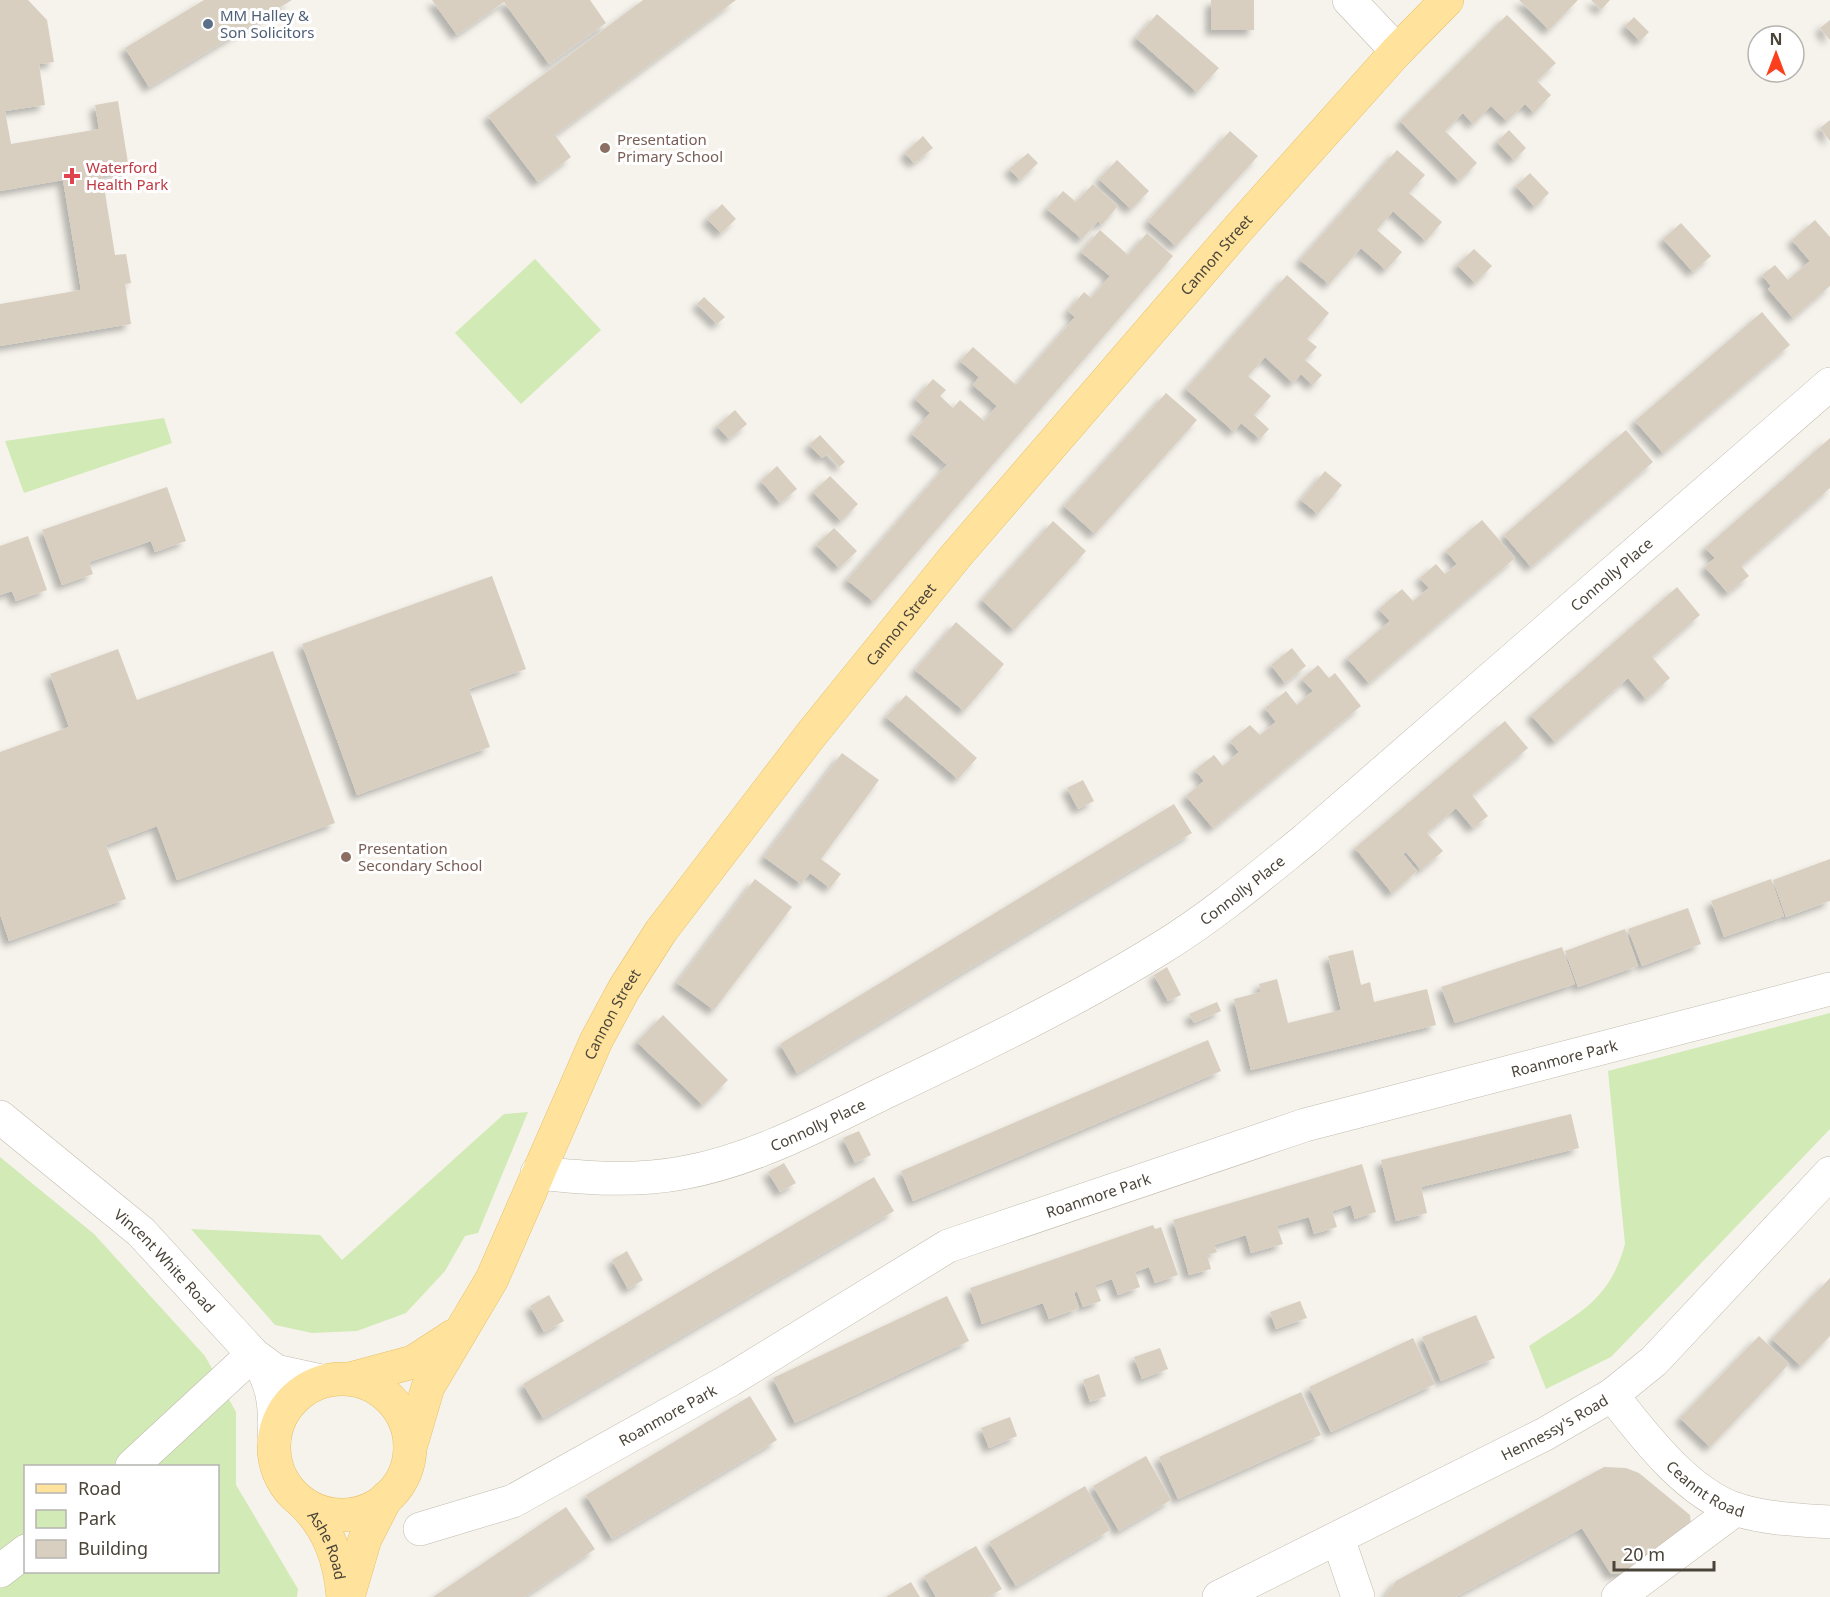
<svg xmlns="http://www.w3.org/2000/svg" width="1830" height="1597" viewBox="0 0 1830 1597" font-family="'Noto Sans',sans-serif">
  <style>
    .green { fill: #d2eab5; fill-rule: evenodd }
    .building { fill: #d8cfc1; filter: url(#shadow) }
    .lines { fill: none; stroke-linecap: round; stroke-linejoin: round }
    .minor-casing { stroke: #c2bbae; stroke-width: 34 }
    .major-casing { stroke: #e6c16a; stroke-width: 34 }
    .minor { stroke: #fff; stroke-width: 33 }
    .major { stroke: #ffe39c; stroke-width: 33 }
    .service-dot { fill: #5c6f8a; stroke: #fff; stroke-width: 2 }
    .education-dot { fill: #8d6e63; stroke: #fff; stroke-width: 2 }
    .health-dot { fill: #e0444e; stroke: #fff; stroke-width: 2 }
    .labels { text-anchor: middle; dominant-baseline: central; stroke-width: 6; stroke-linejoin: round; paint-order: stroke }
    .service-label { font-size: 15px; fill: #4e5e75; stroke: #fff; text-anchor: start }
    .education-label { font-size: 15px; fill: #785e54; stroke: #fff; text-anchor: start }
    .health-label { font-size: 15px; fill: #be3a42; stroke: #fff; text-anchor: start }
    .street-label { font-size: 15px; fill: #4b4439; stroke: #fff }
  </style>
  <defs>
    <filter id="shadow"><feDropShadow dx="-5.5" dy="5.5" stdDeviation="3" flood-color="#0004"/></filter>
  </defs>
  <rect width="100%" height="100%" fill="#f6f3ec"/>
  <!-- green -->
  <path class="green" d="M535,259L601,330L521,404L455,333Z
    M164,418L172,443L24,493L5,441Z
    M1830,1013V1129L1611,1357L1546,1389L1529,1346C1576,1314 1609,1303 1625,1244L1608,1071Z
    M528,1112L478,1233L465,1236L445,1271L406,1313L357,1331L312,1333L275,1325L191,1229L320,1235L342,1260L504,1114Z
    M0,1157L94,1234L205,1356L236,1412V1485L298,1589L297,1597H0ZM26,1466H218V1572H26Z"/>
  <!-- building -->
  <path class="building" d="M0,0H28L47,20L54,62L39,64L45,105L5,111L11,144L99,129L95,105L118,101L129,169L102,174L115,255L126,254L131,283L125,284L131,324L0,346V304L81,290L63,180L0,191Z
    M204,0H292L149,87L125,48Z
    M432,0H590L606,23L549,64L504,2L457,35Z
    M643,0H736L555,135L571,157L538,182L488,116Z
    M1211,0H1254V30H1211Z
    M1519,0H1578L1549,30Z
    M1591,0H1610L1601,10Z
    M1157,14L1219,68L1197,92L1136,38Z
    M1507,15L1556,63L1537,81L1551,95L1534,113L1525,104L1507,121L1491,106L1473,124L1463,113L1445,131L1477,163L1459,181L1400,121Z
    M1634,17L1649,32L1640,41L1625,26Z
    M1830,20V40L1820,28Z
    M1830,120V141L1820,128Z
    M1509,130L1526,148L1514,160L1497,142Z
    M1230,131L1258,156L1176,246L1148,221Z
    M923,136L933,148L914,163L905,153Z
    M1397,150L1425,175L1409,193L1442,222L1426,241L1393,211L1377,230L1402,252L1386,270L1361,248L1329,284L1300,260Z
    M1028,153L1038,163L1020,180L1009,169Z
    M1117,160L1149,191L1131,209L1099,179Z
    M1530,173L1549,193L1535,207L1516,186Z
    M1093,184L1118,206L1102,225L1098,221L1082,239L1047,209L1063,191L1076,202Z
    M722,204L736,219L721,233L707,219Z
    M1815,220L1830,237V286L1793,318L1768,289L1771,286L1762,275L1775,265L1788,280L1810,261L1792,240Z
    M1681,223L1711,256L1693,272L1663,239Z
    M1100,230L1128,255L1147,233L1173,256L874,602L847,580L972,436L946,464L912,434L930,413L915,399L933,379L946,390L940,396L953,408L960,400L984,421L997,406L973,385L979,377L960,361L973,347L1016,385L1075,317L1068,311L1084,292L1091,298L1110,276L1081,252Z
    M1474,249L1492,266L1475,283L1457,265Z
    M1287,275L1329,313L1307,339L1317,347L1305,360L1322,375L1313,385L1301,374L1293,383L1265,357L1248,376L1271,396L1254,415L1269,429L1260,439L1241,423L1234,432L1186,389Z
    M704,297L725,317L717,324L697,304Z
    M1762,312L1790,345L1663,453L1635,421Z
    M1166,393L1197,420L1095,534L1064,506Z
    M735,410L747,424L729,439L717,426Z
    M1626,430L1653,462L1531,567L1504,535Z
    M820,435L845,462L839,467L827,454L822,458L809,445Z
    M1830,438V488L1741,566L1749,576L1728,593L1705,567L1715,558L1705,548Z
    M777,466L797,489L780,503L761,481Z
    M1325,471L1342,485L1318,514L1301,500Z
    M830,476L858,504L841,521L813,492Z
    M167,487L186,541L155,552L151,541L89,562L93,574L62,585L42,530Z
    M1482,520L1515,558L1369,683L1347,658L1390,621L1379,609L1402,589L1413,601L1429,588L1420,578L1436,564L1445,574L1457,564L1446,551Z
    M1053,521L1086,551L1014,630L982,600Z
    M834,528L857,551L839,568L816,545Z
    M28,536L47,590L16,601L12,591L0,595V546Z
    M492,576L526,669L469,689L490,747L357,795L302,644Z
    M1677,587L1700,615L1652,657L1670,678L1646,699L1628,678L1555,742L1531,715Z
    M956,622L1004,664L964,711L915,670Z
    M1292,648L1306,666L1285,683L1271,665Z
    M118,649L137,700L273,651L335,823L177,880L157,826L106,845L126,899L9,941L0,914V752L69,727L50,674Z
    M1318,665L1329,678L1335,673L1361,706L1213,828L1186,796L1204,781L1195,770L1214,755L1223,766L1239,752L1230,741L1250,725L1260,735L1276,722L1265,708L1286,691L1297,705L1313,691L1302,679Z
    M906,695L977,758L958,779L886,717Z
    M1505,721L1528,748L1472,795L1488,816L1473,828L1456,808L1427,833L1443,851L1421,870L1406,852L1403,854L1417,871L1392,893L1355,848Z
    M842,753L879,780L821,859L841,874L830,888L810,873L801,884L764,857Z
    M1083,780L1094,801L1078,809L1067,788Z
    M1174,804L1192,833L797,1073L780,1044Z
    M1830,859V901L1786,917L1773,880Z
    M755,879L792,907L714,1010L677,983Z
    M1771,879L1784,916L1724,937L1711,901Z
    M1688,908L1701,944L1642,966L1628,929Z
    M1625,929L1638,966L1578,987L1565,951Z
    M1562,947L1575,984L1455,1023L1441,987Z
    M1353,950L1361,985L1370,982L1374,1002L1427,989L1436,1025L1251,1070L1234,999L1261,992L1259,984L1277,979L1288,1023L1341,1010L1328,956Z
    M1167,967L1181,995L1168,1001L1154,975Z
    M1217,1002L1221,1011L1194,1023L1189,1014Z
    M663,1015L728,1080L703,1105L637,1042Z
    M1208,1040L1221,1071L913,1201L901,1171Z
    M1571,1114L1579,1148L1421,1187L1427,1213L1396,1221L1381,1160Z
    M859,1131L871,1155L855,1163L843,1138Z
    M784,1163L796,1183L780,1192L768,1172Z
    M1362,1164L1376,1212L1355,1219L1351,1205L1332,1211L1337,1227L1314,1234L1309,1217L1277,1226L1283,1244L1251,1253L1246,1235L1214,1245L1217,1252L1207,1255L1211,1269L1189,1275L1173,1220Z
    M874,1177L894,1211L543,1418L523,1384Z
    M1153,1225L1155,1229L1161,1227L1178,1275L1155,1283L1149,1267L1135,1272L1140,1287L1118,1295L1112,1279L1095,1285L1101,1301L1083,1307L1077,1291L1074,1293L1079,1308L1049,1319L1043,1303L982,1324L970,1288Z
    M627,1251L643,1280L628,1289L612,1260Z
    M1830,1278V1336L1801,1366L1772,1339Z
    M549,1295L564,1321L544,1332L530,1306Z
    M947,1296L969,1341L795,1423L773,1378Z
    M1300,1301L1307,1318L1276,1329L1270,1312Z
    M1476,1315L1495,1358L1441,1381L1422,1337Z
    M1759,1336L1789,1364L1710,1447L1680,1418Z
    M1413,1338L1435,1384L1331,1432L1309,1387Z
    M1160,1348L1168,1369L1142,1379L1134,1357Z
    M1099,1374L1106,1396L1090,1402L1083,1380Z
    M1301,1392L1321,1435L1178,1499L1159,1457Z
    M750,1396L777,1440L612,1539L586,1495Z
    M1010,1417L1017,1436L989,1448L981,1428Z
    M1146,1456L1171,1500L1119,1531L1093,1486Z
    M1604,1467L1626,1468L1639,1473L1690,1515L1692,1534L1631,1572L1611,1574L1582,1528L1455,1597H1385L1396,1581Z
    M1085,1486L1110,1530L1016,1586L989,1542Z
    M566,1507L595,1549L539,1587L524,1597H433Z
    M976,1546L1002,1589L988,1597H936L924,1576Z
    M911,1582L920,1597H886Z"/>
  <g class="lines">
    <defs>
      <g id="minor">
        <path d="M1349,0L1397,51"/>
        <path id="s1" d="M0,1117L141,1232L253,1354C274,1381 276,1408 274,1441"/>
        <path id="s2" d="M537,1173C585,1178 634,1182 682,1173C755,1160 822,1123 888,1091C980,1047 1074,1002 1161,948C1213,916 1259,877 1306,839L1830,384"/>
        <path d="M254,1355L276,1371L322,1381"/>
        <path id="s3" d="M1612,1395C1644,1436 1688,1494 1738,1510C1768,1519 1799,1520 1830,1522"/>
        <path d="M132,1466L253,1354"/>
        <path id="s4" d="M420,1529L513,1501L730,1380L948,1246L1305,1125L1830,989"/>
        <path d="M1338,1538L1358,1597"/>
        <path d="M0,1571L26,1551"/>
        <path id="s5" d="M1219,1597L1545,1434L1612,1395L1654,1361L1830,1173"/>
        <path d="M1618,1597L1736,1509"/>
      </g>
      <g id="major">
        <path d="M350,1379L413,1362L453,1336"/>
        <circle cx="342" cy="1447" r="68"/>
        <path id="s6" d="M410,1448L428,1387L492,1279L596,1041L624,989L661,931L810,736L955,557L1237,230L1397,51L1447,0"/>
        <path id="s7" d="M302,1502C329,1528 340,1560 343,1597"/>
        <path d="M348,1597L365,1539L386,1498"/>
      </g>
    </defs>
    <!-- minor casing -->
    <use href="#minor" class="minor-casing"/>
    <!-- major casing -->
    <use href="#major" class="major-casing"/>
    <!-- minor -->
    <use href="#minor" class="minor"/>
    <!-- major -->
    <use href="#major" class="major"/>
  </g>
  <!-- markers -->
  <circle class="service-dot" cx="208" cy="24" r="6"/>
  <g class="education-dot">
    <circle cx="605" cy="148" r="6"/>
    <circle cx="346" cy="857" r="6"/>
  </g>
  <path class="health-dot" d="M69 167h6v6h6v6h-6v6h-6v-6h-6v-6h6z"/>
  <g class="labels">
    <!-- service labels -->
    <g class="service-label">
      <text x="220" y="15">MM Halley &amp;<tspan x="220" dy="17">Son Solicitors</tspan></text>
    </g>
    <!-- education labels -->
    <g class="education-label">
      <text x="617" y="139">Presentation<tspan x="617" dy="17">Primary School</tspan></text>
      <text x="358" y="848">Presentation<tspan x="358" dy="17">Secondary School</tspan></text>
    </g>
    <!-- health labels -->
    <g class="health-label">
      <text x="86" y="167">Waterford<tspan x="86" dy="17">Health Park</tspan></text>
    </g>
    <!-- street labels -->
    <g class="street-label">
      <text stroke="none"><textPath href="#s6" startOffset="1452">Cannon Street</textPath></text>
      <text stroke="none"><textPath href="#s2" startOffset="1262">Connolly Place</textPath></text>
      <text stroke="none"><textPath href="#s6" startOffset="966">Cannon Street</textPath></text>
      <text stroke="none"><textPath href="#s2" startOffset="776">Connolly Place</textPath></text>
      <text stroke="none"><textPath href="#s6" startOffset="480">Cannon Street</textPath></text>
      <text stroke="none"><textPath href="#s4" startOffset="1246">Roanmore Park</textPath></text>
      <text stroke="none"><textPath href="#s2" startOffset="290">Connolly Place</textPath></text>
      <text stroke="none"><textPath href="#s4" startOffset="760">Roanmore Park</textPath></text>
      <text stroke="none"><textPath href="#s1" startOffset="219">Vincent White Road</textPath></text>
      <text stroke="none"><textPath href="#s4" startOffset="274">Roanmore Park</textPath></text>
      <text stroke="none"><textPath href="#s5" startOffset="376">Hennessy's Road</textPath></text>
      <text stroke="none"><textPath href="#s3" startOffset="134">Ceannt Road</textPath></text>
      <text stroke="none"><textPath href="#s7" startOffset="51">Ashe Road</textPath></text>
    </g>
  </g>
  <!-- legend -->
  <rect x="24" y="1465" width="195" height="108" fill="#ffffff" stroke="#b7b4b0" stroke-width="1.5"/>
  <rect x="36" y="1484" width="30" height="9" fill="#ffe39c" stroke="#b7b4b0" stroke-width="1.5"/>
  <text x="78" y="1495" font-size="18" fill="#4b4439">Road</text>
  <rect x="36" y="1510" width="30" height="18" fill="#d2eab5" stroke="#b7b4b0" stroke-width="1.5"/>
  <text x="78" y="1525" font-size="18" fill="#4b4439">Park</text>
  <rect x="36" y="1540" width="30" height="18" fill="#d8cfc1" stroke="#b7b4b0" stroke-width="1.5"/>
  <text x="78" y="1555" font-size="18" fill="#4b4439">Building</text>
  <!-- north arrow -->
  <g transform="translate(1776 54)"><circle r="28" fill="#ffffff" stroke="#b7b4b0" stroke-width="1.5"/>
  <path d="M0-4.5L10 22L0 15L-10 22Z" fill="#fc3f1d"/>
  <text y="-9" font-size="16" font-weight="bold" text-anchor="middle" fill="#4b4439">N</text>
  </g>
  <!-- scale -->
  <path d="M1614 1561v9h100v-9" fill="none" stroke="#4b4439" stroke-width="3"/>
  <text x="1623" y="1561" font-size="18" fill="#4b4439" stroke="#ffffff" stroke-width="4.5" paint-order="stroke">20 m</text>
</svg>
